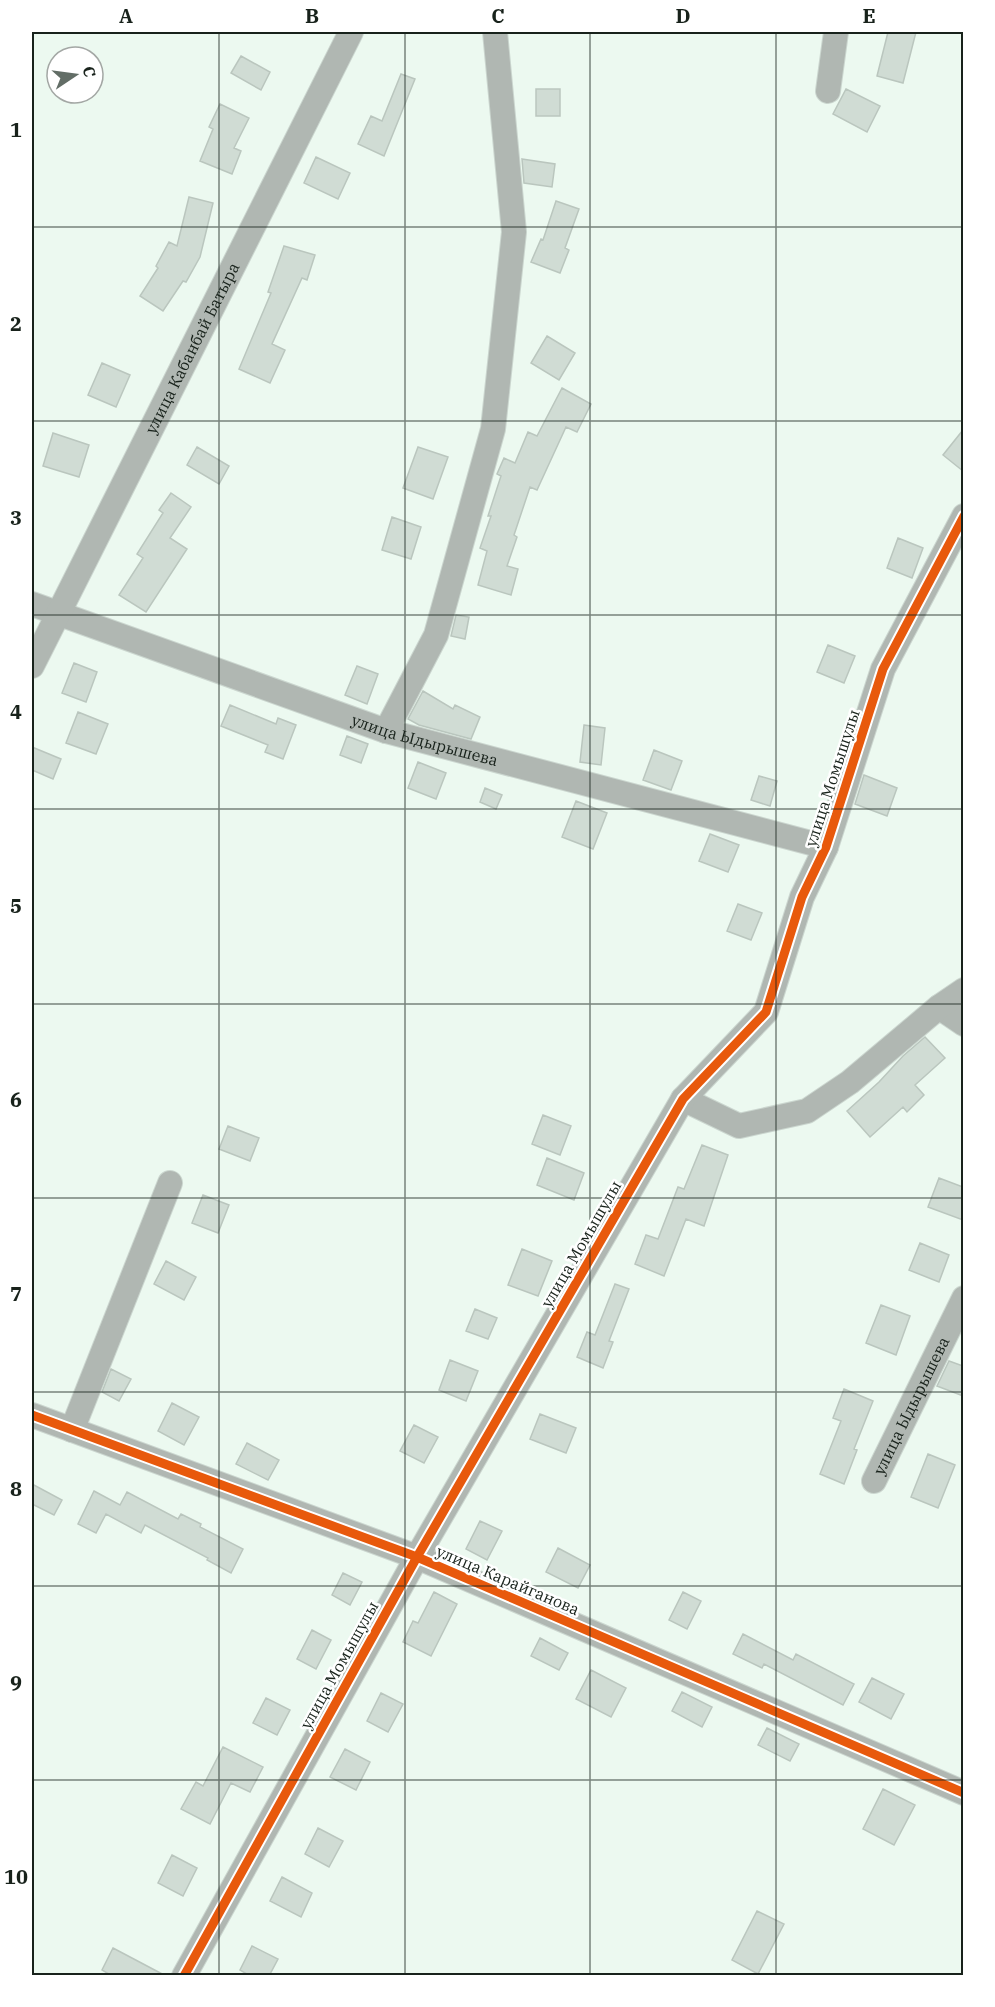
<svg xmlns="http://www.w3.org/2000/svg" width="995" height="2007" viewBox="0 0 995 2007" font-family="'IBM Plex Serif',serif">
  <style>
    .building { fill: #d0dcd4; stroke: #bac6be; stroke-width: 1.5 }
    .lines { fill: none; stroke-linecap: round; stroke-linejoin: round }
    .street-casing { stroke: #cbd6cf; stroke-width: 26 }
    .street { stroke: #b0b7b2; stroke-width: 24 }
    .cycleway-casing { stroke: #fff; stroke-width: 13 }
    .cycleway { stroke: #e8590c; stroke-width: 9 }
    .grid { fill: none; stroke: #18221b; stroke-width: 1.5; stroke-opacity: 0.55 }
    .labels { text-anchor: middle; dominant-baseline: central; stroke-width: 5; stroke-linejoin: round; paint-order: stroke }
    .street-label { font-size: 16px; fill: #18221b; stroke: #fff }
    .neatline { fill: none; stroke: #18221b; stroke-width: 2 }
    .grid-label { font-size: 20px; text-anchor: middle; font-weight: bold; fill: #18221b }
  </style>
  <rect width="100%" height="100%" fill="#ecf9f0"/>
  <!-- building -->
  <path class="building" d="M888,32H916L903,83L877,76Z
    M241,56L270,72L261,90L231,73Z
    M401,74L415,79L384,156L358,144L371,116L382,121Z
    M536,89H560V116H536Z
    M846,89L880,106L867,132L833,114Z
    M220,104L249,118L234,148L241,151L232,174L200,161L213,129L209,127Z
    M316,157L350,173L338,199L304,183Z
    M522,159L555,164L552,187L524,183Z
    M189,197L213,203L200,257L186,282L183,281L163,311L140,296L158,268L156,266L169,242L177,246Z
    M556,201L579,209L565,248L569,250L560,273L531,262L541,239L543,240Z
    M284,246L315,255L307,280L302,278L272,344L285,350L270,383L239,369L271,293L268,292Z
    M547,336L575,353L559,380L531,363Z
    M102,363L130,375L116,407L88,395Z
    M562,388L591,404L577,432L566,427L537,490L530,487L514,535L517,537L507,566L518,569L511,595L478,585L487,551L480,548L491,516H488L501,476L497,474L504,458L515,463L528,432L537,436Z
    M963,430V471L943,455Z
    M53,433L89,445L79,477L43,466Z
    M197,447L229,466L219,484L187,465Z
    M418,447L448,457L433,499L403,488Z
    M171,493L191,507L170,538L187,549L146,612L119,595L143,558L137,554L163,513L159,510Z
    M392,517L421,527L411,559L382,550Z
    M898,538L923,548L912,578L887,568Z
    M456,615L469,617L465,639L451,636Z
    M828,645L855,656L844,683L817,672Z
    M74,663L97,672L86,702L62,693Z
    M357,666L378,674L367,704L345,695Z
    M423,691L453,709L455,705L480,717L471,739L419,725L408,719Z
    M230,705L276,724L278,718L296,725L283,759L265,752L268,745L221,726Z
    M78,712L108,724L96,754L66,743Z
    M584,725L605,728L601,765L580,762Z
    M347,736L368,744L361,763L340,755Z
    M32,747L61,759L53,779L32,770Z
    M654,750L682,761L671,790L643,780Z
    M418,762L446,773L436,799L408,788Z
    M864,775L897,788L887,816L855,804Z
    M759,776L777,781L770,806L751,800Z
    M485,788L502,795L496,809L480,802Z
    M576,801L607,813L593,849L562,837Z
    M710,834L739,845L728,872L699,861Z
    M738,904L762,913L751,940L727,931Z
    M925,1037L945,1058L915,1085L924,1095L907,1112L903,1107L870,1137L847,1111L879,1082L903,1056Z
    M543,1115L571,1126L560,1155L532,1144Z
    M228,1126L259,1138L250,1161L219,1149Z
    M702,1145L728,1155L704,1226L686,1219L664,1276L635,1264L646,1235L658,1239L678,1187L684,1189Z
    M547,1158L584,1173L574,1200L537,1185Z
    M939,1178L963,1187V1220L928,1207Z
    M203,1195L229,1205L218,1233L192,1223Z
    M920,1243L949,1255L939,1282L909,1270Z
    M522,1249L552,1261L538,1296L508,1285Z
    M166,1261L196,1277L184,1300L154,1284Z
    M615,1284L629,1289L609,1341L613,1342L603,1368L577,1357L587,1332L595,1335Z
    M881,1305L910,1316L896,1355L866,1343Z
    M475,1309L497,1318L488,1339L466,1331Z
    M450,1360L478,1371L466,1401L439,1390Z
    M949,1361L963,1366V1396L937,1386Z
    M111,1369L131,1379L119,1401L102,1392Z
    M844,1389L873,1401L854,1449L857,1450L844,1484L820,1474L841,1421L833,1418Z
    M172,1403L199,1417L184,1445L158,1431Z
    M540,1414L576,1428L566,1453L530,1439Z
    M414,1425L438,1437L424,1463L400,1451Z
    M247,1443L279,1460L268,1480L236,1464Z
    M928,1454L955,1465L938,1508L911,1497Z
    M32,1484L62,1500L54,1515L32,1504Z
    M94,1491L120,1505L127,1492L178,1519L181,1514L201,1524L200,1527L243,1549L231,1573L207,1560L208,1558L145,1525L141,1533L106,1514L96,1533L78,1524Z
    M480,1521L502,1531L487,1560L466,1549Z
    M558,1548L590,1565L578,1588L546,1572Z
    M343,1573L362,1582L350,1605L332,1595Z
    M434,1592L457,1604L431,1656L403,1642L413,1621L418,1623Z
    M683,1592L701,1601L687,1629L669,1620Z
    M312,1630L331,1640L316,1669L297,1659Z
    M743,1634L793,1660L796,1654L854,1684L843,1705L764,1664L762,1668L733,1654Z
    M540,1638L568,1653L559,1670L531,1656Z
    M591,1670L626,1688L611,1717L576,1699Z
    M872,1678L904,1694L891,1719L859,1702Z
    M682,1692L712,1707L702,1727L672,1711Z
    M381,1693L403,1704L388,1732L367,1721Z
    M266,1698L290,1710L277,1735L253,1723Z
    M767,1728L799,1744L790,1761L758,1745Z
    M223,1747L263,1767L250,1792L231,1783L210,1824L181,1809L196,1782L203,1786Z
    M345,1749L370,1762L356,1790L330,1777Z
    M883,1789L915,1805L894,1845L863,1829Z
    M318,1828L343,1841L329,1867L305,1854Z
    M172,1855L197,1868L183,1896L158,1883Z
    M282,1877L312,1893L301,1917L270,1901Z
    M757,1911L784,1924L758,1974L732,1960Z
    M252,1946L278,1959L269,1976H250L240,1970Z
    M113,1948L166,1976H112L102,1970Z"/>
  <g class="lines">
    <defs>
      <g id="street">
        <path d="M828,91L836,32"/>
        <path id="s1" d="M32,604L386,731L826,847"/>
        <path id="s2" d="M32,666L351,32"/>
        <path d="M386,731L436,635L493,429L514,232L495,32"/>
        <path d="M939,1007L964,1024"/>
        <path d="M683,1099L739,1126L807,1111L850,1082L939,1007L964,990"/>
        <path d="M32,1415L417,1557L964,1793"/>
        <path d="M72,1430L170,1183"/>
        <path id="s3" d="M874,1481L964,1298"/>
        <path d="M184,1976L417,1557L683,1099L766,1012L802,897L826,847L883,669L964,516"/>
      </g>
    </defs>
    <!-- street casing -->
    <use href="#street" class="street-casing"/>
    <!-- street -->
    <use href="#street" class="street"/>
    <defs>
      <path id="cycleway" d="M32,1415L417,1557L964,1793
        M184,1976L417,1557L683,1099L766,1012L802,897L826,847L883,669L964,516"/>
    </defs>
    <!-- cycleway casing -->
    <use href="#cycleway" class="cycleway-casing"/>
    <!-- cycleway -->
    <use href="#cycleway" class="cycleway"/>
  </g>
  <!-- grid -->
  <path class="grid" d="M219,32V1976M405,32V1976M590,32V1976M776,32V1976M32,227H964M32,421H964M32,615H964M32,809H964M32,1004H964M32,1198H964M32,1392H964M32,1586H964M32,1780H964"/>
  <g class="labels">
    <!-- street labels -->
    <g class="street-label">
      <text stroke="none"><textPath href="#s2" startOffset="356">улица Кабанбай Батыра</textPath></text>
      <text stroke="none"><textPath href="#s1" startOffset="416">улица Ыдырышева</textPath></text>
      <text transform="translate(832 778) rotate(-72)">улица Момышулы</text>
      <text transform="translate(581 1244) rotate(-60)">улица Момышулы</text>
      <text stroke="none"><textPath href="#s3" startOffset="84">улица Ыдырышева</textPath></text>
      <text transform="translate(508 1580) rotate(23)">улица Карайганова</text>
      <text transform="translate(339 1665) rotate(-61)">улица Момышулы</text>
    </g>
  </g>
  <!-- border -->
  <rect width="995" height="2007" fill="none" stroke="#ffffff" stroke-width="66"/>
  <!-- north arrow -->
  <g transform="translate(75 75) rotate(77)"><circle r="28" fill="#ffffff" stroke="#a3a7a4" stroke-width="1.5"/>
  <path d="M0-4.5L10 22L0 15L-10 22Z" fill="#626d66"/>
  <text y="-9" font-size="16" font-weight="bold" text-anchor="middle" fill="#18221b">С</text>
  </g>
  <rect x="33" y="33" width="929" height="1941" class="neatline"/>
  <g class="grid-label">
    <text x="126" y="23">A</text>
    <text x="312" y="23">B</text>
    <text x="498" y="23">C</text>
    <text x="683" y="23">D</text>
    <text x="869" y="23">E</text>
    <text x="16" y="137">1</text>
    <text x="16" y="331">2</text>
    <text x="16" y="525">3</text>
    <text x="16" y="719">4</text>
    <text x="16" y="913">5</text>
    <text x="16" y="1107">6</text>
    <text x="16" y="1301">7</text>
    <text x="16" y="1496">8</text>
    <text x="16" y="1690">9</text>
    <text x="16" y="1884">10</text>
  </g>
</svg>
